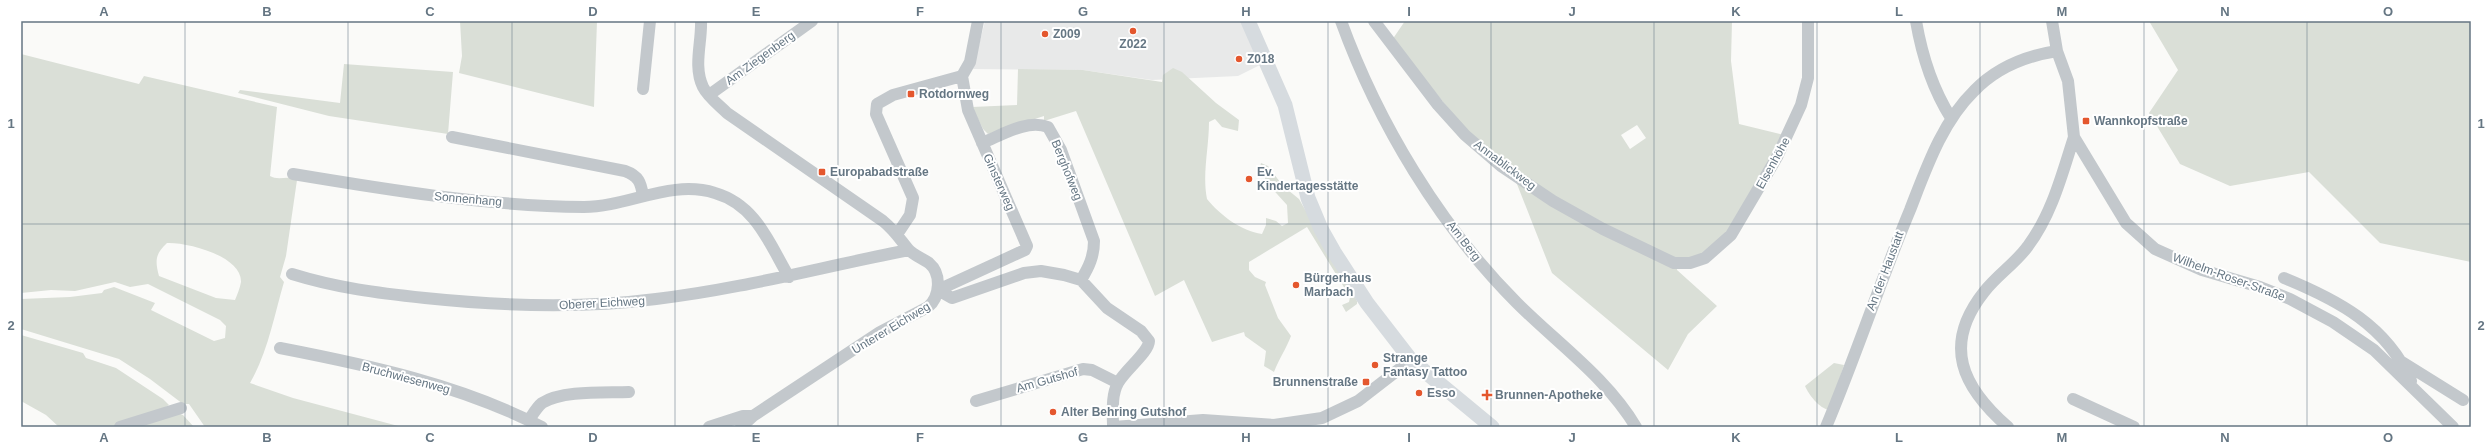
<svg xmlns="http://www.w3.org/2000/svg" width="2492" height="448" viewBox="0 0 2492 448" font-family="Arial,sans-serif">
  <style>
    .built { fill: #e8e9e9 }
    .green { fill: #dadfd7; fill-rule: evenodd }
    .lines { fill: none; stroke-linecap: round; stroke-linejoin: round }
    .minor { stroke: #c3c8cc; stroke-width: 12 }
    .major { stroke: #d6dbdf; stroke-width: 15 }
    .grid { fill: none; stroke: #657683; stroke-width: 1; stroke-opacity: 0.55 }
    .poi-dot { fill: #e4572e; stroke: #fff; stroke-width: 1.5 }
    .labels { text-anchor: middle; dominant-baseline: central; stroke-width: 4; stroke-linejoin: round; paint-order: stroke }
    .poi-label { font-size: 12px; font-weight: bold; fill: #657683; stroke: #fff; text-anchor: start }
    .street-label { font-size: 12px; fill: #657683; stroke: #fff }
    .neatline { fill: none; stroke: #657683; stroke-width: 1.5 }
    .grid-label { font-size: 13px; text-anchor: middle; font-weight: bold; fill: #657683 }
  </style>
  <rect width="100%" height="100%" fill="#fafaf8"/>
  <!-- built -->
  <path class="built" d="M985,21H1241L1260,65L1238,76L1152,80L1083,70L973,69Z"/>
  <!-- green -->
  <path class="green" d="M460,21H597L594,107L459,73L462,56Z
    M1405,21H1732L1731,61L1739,124L1784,135L1728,233L1703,256L1677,261V270L1717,306L1688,334L1668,370L1552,273L1515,179L1468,132L1392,40ZM1637,125L1646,138L1630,149L1621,135Z
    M2149,21H2471V262L2380,243L2309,172L2230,186L2180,164L2149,113L2178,70Z
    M21,54L139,84L144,76L277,107L270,176C278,181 289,175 297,180L286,256L280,277L284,282C274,316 268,352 250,383L293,398L402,427H205L189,404H183L150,379L119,359L21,329V299L70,297L102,293L104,290L114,287L155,303L151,310L214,341L225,338L226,326L220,320L148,284L130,287L115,282L75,291L51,290L21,293ZM167,243C187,242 242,256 241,282C240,288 237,295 235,300L216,298L159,276C155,261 155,254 167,243Z
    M344,64L453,72L448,134L329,116L238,93L240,90L340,103Z
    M1173,68L1182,72L1216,103L1239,120L1238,131L1222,127L1215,119L1209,122C1209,148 1202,174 1207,199C1220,215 1241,231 1262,234L1266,225V218L1276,221L1282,226L1288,223L1287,205L1267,183L1260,167L1261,163L1268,166L1283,186L1299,199L1357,301V304L1346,312L1342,305L1349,302L1350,297L1307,227L1249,262V270L1255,277L1266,282L1265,285L1278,318L1291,336C1286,349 1279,359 1274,372L1264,366L1266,351L1245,336L1244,332L1212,342L1184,280L1155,296L1076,111L1044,121V116L988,134L983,129L972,107L1017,105L1018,69L1083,70L1162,82L1163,75Z
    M21,335L83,353L86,358L116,368L163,399L169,405L164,408L183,415L194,427H59L46,415L21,401Z
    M1834,363L1844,365L1829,410C1819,408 1809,395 1805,386Z"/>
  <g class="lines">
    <!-- minor -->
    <path class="minor" d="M701,21C702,42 693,66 703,87C708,97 719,105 727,113L883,221C895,231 899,238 908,249C913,255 922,258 929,263C942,274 940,297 928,307L880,332L753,416L741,427
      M1341,21C1378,123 1440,226 1517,303C1558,344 1606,377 1636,427
      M1374,21L1438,105L1465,135L1501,166L1553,201L1603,229L1674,263H1690L1705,258L1731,235L1777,157L1801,105L1808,78V21
      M1916,21C1922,56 1932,88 1951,118
      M2052,21L2057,51L2068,81L2074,137L2126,223L2155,249L2202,270L2260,287L2290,299L2333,322L2374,350L2453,427
      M643,89L650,21
      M709,95L812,21
      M452,137L625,171C639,176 641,183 643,196
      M982,143C1002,135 1027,119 1048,127L1061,150L1094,241C1094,256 1089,267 1081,280
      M293,174C389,190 486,206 584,207C628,207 671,179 715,193C756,205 769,243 789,277
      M898,233L910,215L913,198L876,114L877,104L893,95L962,76
      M292,274C337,288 378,293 425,298C502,306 579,309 656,299C742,289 825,266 909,250
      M2284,278C2338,300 2387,326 2411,381
      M938,290L1025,250L1027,246L968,110L962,76L970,62L978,21
      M938,290L952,298L1024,273L1041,271L1064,275L1081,280L1107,308L1141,331L1149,341C1149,352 1125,370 1118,383C1111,395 1113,414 1113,427
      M280,348C368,365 461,385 542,427
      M2402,362L2463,400
      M2073,399L2134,427
      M976,401L1083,369L1092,370L1118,383
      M529,420C533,414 537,407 542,403C563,390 605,393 629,392
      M120,427L181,408
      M709,427L743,416H753
      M1114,427L1203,420L1274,425L1322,418L1358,401L1411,360
      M1826,427C1856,356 1880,282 1910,210C1926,169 1942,122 1974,91C1997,67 2025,56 2057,51
      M2008,427C1962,387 1942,345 1984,292C1997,275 2016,263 2028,246C2052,214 2062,174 2074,137"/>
    <!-- major -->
    <path class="major" d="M1248,21L1285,105L1308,198L1321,229L1334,252L1367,303L1411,360L1492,427"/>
  </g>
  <!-- grid -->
  <path class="grid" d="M185,21V427M348,21V427M512,21V427M675,21V427M838,21V427M1001,21V427M1164,21V427M1328,21V427M1491,21V427M1654,21V427M1817,21V427M1980,21V427M2144,21V427M2307,21V427M21,224H2471"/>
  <!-- markers -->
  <g class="poi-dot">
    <circle cx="1133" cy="31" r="4"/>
    <circle cx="1045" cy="34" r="4"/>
    <circle cx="1239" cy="59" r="4"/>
    <rect x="907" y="90" width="8" height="8" rx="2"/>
    <rect x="2082" y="117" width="8" height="8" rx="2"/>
    <rect x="818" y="168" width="8" height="8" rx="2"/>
    <circle cx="1249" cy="179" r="4"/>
    <circle cx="1296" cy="285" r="4"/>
    <circle cx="1375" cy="365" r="4"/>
    <rect x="1362" y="378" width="8" height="8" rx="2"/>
    <circle cx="1419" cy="393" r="4"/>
    <path d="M1485 389h4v4h4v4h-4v4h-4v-4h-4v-4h4z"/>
    <circle cx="1053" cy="412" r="4"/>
  </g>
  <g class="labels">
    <!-- poi labels -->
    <g class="poi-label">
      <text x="1053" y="34">Z009</text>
      <text x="1133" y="44" text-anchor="middle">Z022</text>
      <text x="1247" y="59">Z018</text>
      <text x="919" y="94">Rotdornweg</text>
      <text x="2094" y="121">Wannkopfstraße</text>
      <text x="830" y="172">Europabadstraße</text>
      <text x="1257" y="172">Ev.<tspan x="1257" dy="14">Kindertagesstätte</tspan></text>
      <text x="1304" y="278">Bürgerhaus<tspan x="1304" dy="14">Marbach</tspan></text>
      <text x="1383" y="358">Strange<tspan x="1383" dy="14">Fantasy Tattoo</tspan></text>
      <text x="1358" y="382" text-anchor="end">Brunnenstraße</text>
      <text x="1427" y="393">Esso</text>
      <text x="1495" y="395">Brunnen-Apotheke</text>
      <text x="1061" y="412">Alter Behring Gutshof</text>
    </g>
    <!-- street labels -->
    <g class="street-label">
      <text transform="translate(760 58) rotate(-36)">Am Ziegenberg</text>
      <text transform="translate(1773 163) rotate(-61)">Elsenhöhe</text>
      <text transform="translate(1505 165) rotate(37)">Annablickweg</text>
      <text transform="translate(1067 170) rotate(68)">Berghofweg</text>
      <text transform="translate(999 182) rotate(66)">Ginsterweg</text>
      <text transform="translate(468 199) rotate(5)">Sonnenhang</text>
      <text transform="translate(1464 241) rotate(52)">Am Berg</text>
      <text transform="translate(1885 271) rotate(-69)">An der Haustatt</text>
      <text transform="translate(2229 277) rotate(20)">Wilhelm-Roser-Straße</text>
      <text transform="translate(602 303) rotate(-3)">Oberer Eichweg</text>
      <text transform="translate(891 328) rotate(-31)">Unterer Eichweg</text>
      <text transform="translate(406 378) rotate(15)">Bruchwiesenweg</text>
      <text transform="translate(1047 380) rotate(-16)">Am Gutshof</text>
    </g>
  </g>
  <!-- border -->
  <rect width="2492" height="448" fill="none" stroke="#ffffff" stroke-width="44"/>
  <rect x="22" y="22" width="2448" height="404" class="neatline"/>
  <g class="grid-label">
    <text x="104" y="16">A</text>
    <text x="267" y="16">B</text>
    <text x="430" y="16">C</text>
    <text x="593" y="16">D</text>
    <text x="756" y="16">E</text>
    <text x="920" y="16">F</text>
    <text x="1083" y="16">G</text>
    <text x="1246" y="16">H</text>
    <text x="1409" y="16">I</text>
    <text x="1572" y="16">J</text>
    <text x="1736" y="16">K</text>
    <text x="1899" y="16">L</text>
    <text x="2062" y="16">M</text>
    <text x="2225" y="16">N</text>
    <text x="2388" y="16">O</text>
    <text x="11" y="128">1</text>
    <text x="2481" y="128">1</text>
    <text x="11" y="330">2</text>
    <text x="2481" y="330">2</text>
    <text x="104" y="442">A</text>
    <text x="267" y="442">B</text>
    <text x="430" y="442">C</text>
    <text x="593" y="442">D</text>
    <text x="756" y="442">E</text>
    <text x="920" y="442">F</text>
    <text x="1083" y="442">G</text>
    <text x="1246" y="442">H</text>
    <text x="1409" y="442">I</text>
    <text x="1572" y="442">J</text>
    <text x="1736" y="442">K</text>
    <text x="1899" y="442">L</text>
    <text x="2062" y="442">M</text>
    <text x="2225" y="442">N</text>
    <text x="2388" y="442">O</text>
  </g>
</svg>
